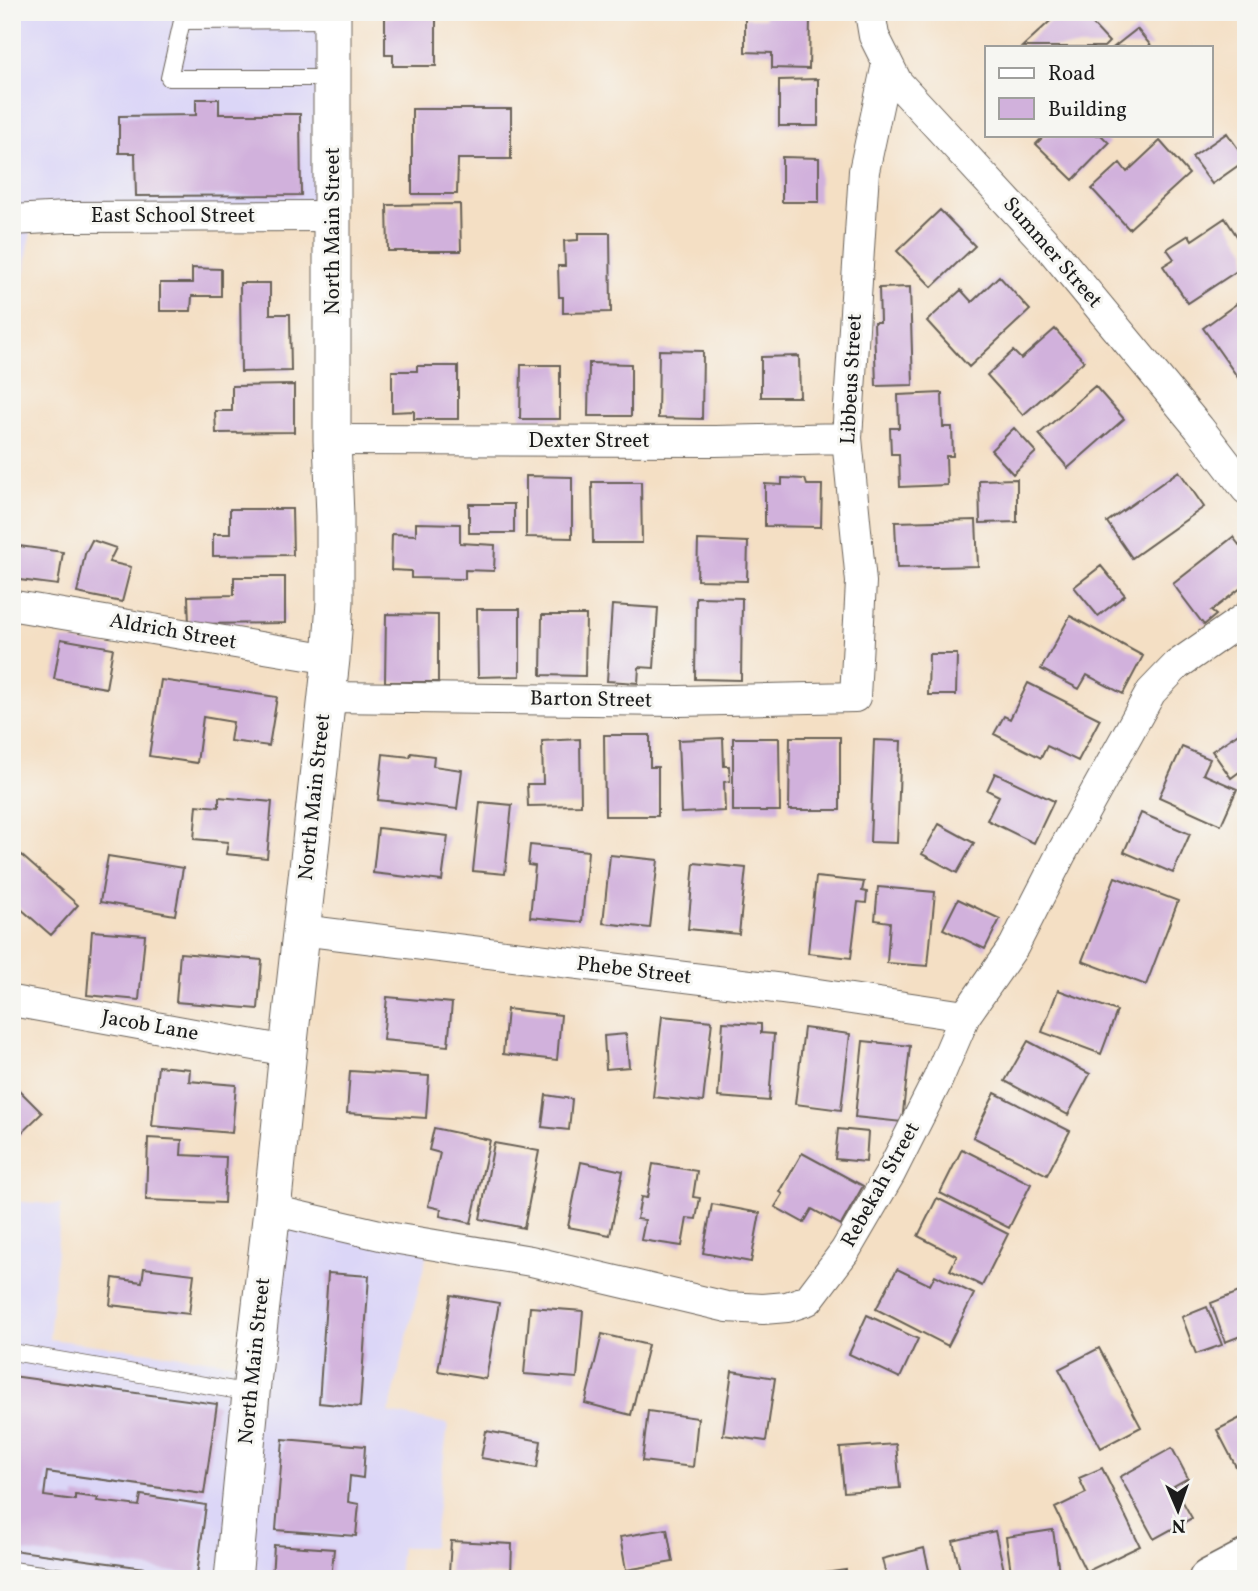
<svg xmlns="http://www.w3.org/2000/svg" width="1258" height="1591" viewBox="0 0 1258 1591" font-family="Vollkorn,serif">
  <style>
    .built { fill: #dbd6f7 }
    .building { fill: #d1b1dc }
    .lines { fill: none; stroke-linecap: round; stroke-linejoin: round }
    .service-casing { stroke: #686057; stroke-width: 18 }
    .minor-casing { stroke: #686057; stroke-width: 32 }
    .tertiary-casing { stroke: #686057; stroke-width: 39 }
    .secondary-casing { stroke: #686057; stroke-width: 41 }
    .service { stroke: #fff; stroke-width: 16 }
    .minor { stroke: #fff; stroke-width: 30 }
    .tertiary { stroke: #fff; stroke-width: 37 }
    .secondary { stroke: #fff; stroke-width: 38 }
    .labels { text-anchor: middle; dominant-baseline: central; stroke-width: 6; stroke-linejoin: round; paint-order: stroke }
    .street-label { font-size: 21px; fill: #1c1c1c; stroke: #f6f6f2 }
  </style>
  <rect width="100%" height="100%" fill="#f6f6f2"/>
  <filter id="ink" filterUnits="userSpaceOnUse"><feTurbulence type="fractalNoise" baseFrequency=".0143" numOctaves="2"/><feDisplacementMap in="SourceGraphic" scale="14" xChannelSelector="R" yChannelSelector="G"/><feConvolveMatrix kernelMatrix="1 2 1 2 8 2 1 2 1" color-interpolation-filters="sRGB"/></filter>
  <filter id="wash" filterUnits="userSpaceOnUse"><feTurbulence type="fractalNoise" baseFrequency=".00686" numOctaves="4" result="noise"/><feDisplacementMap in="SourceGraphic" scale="28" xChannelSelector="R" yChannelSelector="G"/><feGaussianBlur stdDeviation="1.57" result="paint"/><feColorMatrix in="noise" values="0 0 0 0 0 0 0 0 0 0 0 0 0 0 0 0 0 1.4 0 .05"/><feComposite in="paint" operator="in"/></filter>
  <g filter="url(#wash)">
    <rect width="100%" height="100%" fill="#f4dfc4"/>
    <!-- built -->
    <path class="built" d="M12,12H335L336,220L32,224L21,298L12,337Z
      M12,1201L61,1205L49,1339L254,1365L265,1215L428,1249L389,1413L448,1424L433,1547H401L398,1579H12Z"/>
    <g id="blocks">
      <!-- building -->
      <path class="building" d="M398,12H436V66H393V55H385V17H398Z
        M765,12H814V18H810L809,69L772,68V53L745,52V18H765Z
        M1060,12H1081L1109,42L1104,47H1022Z
        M1137,29L1152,47H1114Z
        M818,79V126H779V80Z
        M196,99H219V114H300L301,195L136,196L135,153H119V116L196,115Z
        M412,109H511V159H458L457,194H412Z
        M1227,133L1246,160L1212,184L1192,157Z
        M1045,135H1101L1109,143L1073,180L1036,144Z
        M1160,141L1189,174L1129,229L1092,189L1120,163L1127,172Z
        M782,157L819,158V202H782Z
        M460,204L461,251H388L387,205Z
        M940,210L975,246L932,287L897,251Z
        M1225,218L1246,250V265L1188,303L1163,266L1174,259L1167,249L1189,235L1192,240Z
        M578,233H610L611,312L563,313V297H559L558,266H565L564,241L578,240Z
        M192,268L221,269V296H192L191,311H160V283H192Z
        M999,276L1030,310L969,367L927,321L961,290L972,302Z
        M240,283H270V314H290L291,371L241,372Z
        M910,287L913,385L876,386L874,322H880L879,288Z
        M1246,297V389L1203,328Z
        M1055,329L1084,361L1023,415L987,375L1013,351L1021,359Z
        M659,350L703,351L702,419L658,418Z
        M799,356L800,397H761V357Z
        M589,363L631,364V416H588Z
        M521,365H560V419H520Z
        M417,366H458V419H414V411L392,412V371H417Z
        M294,385V432L216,433L215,411H232V386Z
        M1095,386L1124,419L1068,468L1039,434Z
        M942,393L943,427H952L953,456H946L947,485L900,487L899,454H891L890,428H899L898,395Z
        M1014,428L1036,452L1013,474L991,450Z
        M1179,471L1204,507L1132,558L1107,522Z
        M526,476L572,477V538L526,537Z
        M782,478L805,479L807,485H822L821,527L765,526V484L782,485Z
        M1017,479V522L980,523L979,480Z
        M592,482H641L642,543H593Z
        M469,504H514V533H469Z
        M230,509H292L293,555L213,556V534H230Z
        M976,520L978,566L897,568L895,522Z
        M416,523L460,524V543L495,545L494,571L465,570V579L411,578V571L391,570L392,534L416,535Z
        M1233,537L1246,554V584L1211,611L1216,615L1204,625L1173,584Z
        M92,540L116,548L109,562L131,567L122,602L77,593L85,554Z
        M698,540L748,542L747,581L697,580Z
        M12,545L63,552L58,585L12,579Z
        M1101,566L1125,595L1098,616L1074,587Z
        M234,577H285V623L189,624L188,596L234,595Z
        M696,597L742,598L741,680L695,679Z
        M612,605L658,608L654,668L639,667L638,683L607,681Z
        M477,609H520V676L478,677Z
        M386,614L438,615V682H385Z
        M542,615H586L585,676L541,675Z
        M1070,616L1143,656L1123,694L1087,675L1079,689L1041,669Z
        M61,639L113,648L106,688L54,679Z
        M929,654H957L956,695H928Z
        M161,680L277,697L269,746L230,741L233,722L203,717L197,763L149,756Z
        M1028,683L1100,719L1078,761L1047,746L1041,758L994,734L1004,716L1010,719Z
        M1246,728V767L1231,778L1212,751Z
        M604,735H650V767H658V816H605Z
        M790,737H840V810H789Z
        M723,738L724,766H729L730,781L724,782L725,811L681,813L678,740Z
        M733,738H779L780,811H733Z
        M580,739L581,805L528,806L527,784H543L542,741Z
        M874,740L901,741L897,843L870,842Z
        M1182,747L1210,759L1203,774L1237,789L1221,825L1159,797Z
        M411,753L434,756L433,766L462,770L457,809L378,800L383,754L410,757Z
        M995,773L1054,801L1034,843L987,820L999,796L987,790Z
        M219,797L272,802L267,858L226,854L228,842L194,839L197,805L219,807Z
        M480,802L512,805L505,874L473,871Z
        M1141,813L1190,834L1173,873L1124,852Z
        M939,824L974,843L957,873L922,854Z
        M378,828L448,836L442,881L373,873Z
        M530,845L588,851L582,922L530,917L535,866L528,865Z
        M21,855L78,905L51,935L12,901V865Z
        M610,855L658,860L650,928L603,923Z
        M108,856L183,868L175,915L100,902Z
        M694,863L746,868L739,934L688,929Z
        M816,877L864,882L862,891L867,892L866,903L858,902L851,958L808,953Z
        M1115,877L1178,901L1146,985L1082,961Z
        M878,887L935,892L928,966L887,963L890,922L875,920Z
        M958,899L1000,919L985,949L943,929Z
        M92,931L145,935L139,1000L87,995Z
        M180,953L262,960L258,1009L176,1002Z
        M1058,990L1117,1011L1101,1054L1042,1032Z
        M387,997L452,1003L448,1046L383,1040Z
        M507,1009L561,1015L557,1060L503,1054Z
        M662,1016L712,1021L703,1102L653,1097Z
        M723,1022L761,1024V1033L774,1034L769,1101L718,1097Z
        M804,1028L850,1034L841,1110L795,1104Z
        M626,1034L629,1067L606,1069L604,1036Z
        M863,1041L910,1046L902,1122L855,1117Z
        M1028,1041L1090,1074L1068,1115L1005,1081Z
        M158,1066L190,1069L189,1081L236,1085L232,1133L152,1126Z
        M350,1071L429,1076L426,1118L347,1113Z
        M12,1083L42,1113L12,1142Z
        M995,1093L1070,1131L1047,1175L973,1137Z
        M546,1095L572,1099L569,1130L542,1127Z
        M434,1128L490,1140L471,1223L440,1216L441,1209L428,1206L440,1153L429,1150Z
        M838,1129L868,1132L866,1162L835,1159Z
        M148,1138L182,1140L181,1155L226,1157L224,1203L146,1200Z
        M494,1143L539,1151L524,1228L480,1219Z
        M962,1149L1031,1184L1009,1228L940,1193Z
        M802,1153L863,1186L841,1225L812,1209L804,1223L775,1207L783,1194L780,1192Z
        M581,1162L623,1171L610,1235L568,1227Z
        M653,1164L697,1171L693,1197L700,1198L696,1219L687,1218L682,1246L641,1240L645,1220L637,1219L641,1197L647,1198Z
        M937,1198L1008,1234L982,1286L950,1270L957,1256L918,1236Z
        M712,1204L760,1213L751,1262L703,1253Z
        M144,1268L194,1274L189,1314L110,1305L113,1278L142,1282Z
        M897,1269L930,1285L935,1275L974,1294L948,1346L876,1309Z
        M328,1273L369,1276L360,1407L319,1403Z
        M1239,1292L1246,1310V1334L1225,1342L1211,1303Z
        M451,1295L499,1303L486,1379L438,1371Z
        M530,1307L583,1311L577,1378L524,1374Z
        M1207,1307L1222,1345L1196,1354L1182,1317Z
        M867,1315L918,1339L900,1378L849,1354Z
        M602,1334L648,1345L631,1415L585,1403Z
        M1099,1348L1141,1427L1101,1448L1059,1369Z
        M732,1371L775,1378L766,1441L723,1435Z
        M12,1376L217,1404L204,1494L47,1472L44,1496L75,1500V1495L98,1498L97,1501L139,1506L141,1495L206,1505L197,1575L12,1550Z
        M648,1411L698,1418L693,1467L642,1461Z
        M1246,1415V1486L1217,1430Z
        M486,1431L541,1441L537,1468L481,1458Z
        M283,1439L365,1446L363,1478L350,1476L348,1502L359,1504L356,1536L276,1530Z
        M896,1444L900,1488L844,1492L840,1448Z
        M1172,1448L1188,1478L1174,1486L1192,1518L1154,1539L1120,1477Z
        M1102,1468L1140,1546L1086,1572L1055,1508L1086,1493L1079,1478Z
        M667,1529L673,1562L626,1570L620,1537Z
        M1053,1530L1060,1579H1012L1006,1537Z
        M995,1531L1006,1579H962L953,1541Z
        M451,1541L512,1544L511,1575L449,1573Z
        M274,1545L334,1549L331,1579H272Z
        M924,1548L931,1579H887L882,1559Z
        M846,1570L847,1579H805L804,1576Z"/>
    </g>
  </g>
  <g filter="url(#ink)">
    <use href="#blocks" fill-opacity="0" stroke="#686057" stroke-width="2"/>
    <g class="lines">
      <defs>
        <path id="service" d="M332,20L182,21L169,78H333
          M12,1352L251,1393
          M12,1570L78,1579"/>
        <path id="minor" d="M870,12L874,36L897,82L1052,250L1199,428L1246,489
          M12,220L67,217L333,216
          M332,440L715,441L847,438
          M15,606L331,659
          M326,697L679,701L855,697L861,582L847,438L864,171L887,64
          M301,930L791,990L965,1016
          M12,1001L288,1051
          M272,1210L393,1238L531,1261L727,1307L763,1309L787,1307L808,1300L845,1251L890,1174L938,1079L965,1016L1014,946L1061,854L1151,692L1177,665L1246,617"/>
        <path id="tertiary" d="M233,1579L252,1383L272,1210L288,1051L331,659L335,602V516L332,440V12"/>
        <path id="secondary" d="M1208,1579L1246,1559"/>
      </defs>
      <!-- service casing -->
      <use href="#service" class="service-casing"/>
      <!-- minor casing -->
      <use href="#minor" class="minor-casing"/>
      <!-- tertiary casing -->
      <use href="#tertiary" class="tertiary-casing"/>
      <!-- secondary casing -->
      <use href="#secondary" class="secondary-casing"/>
      <!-- service -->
      <use href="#service" class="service"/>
      <!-- minor -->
      <use href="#minor" class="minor"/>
      <!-- tertiary -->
      <use href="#tertiary" class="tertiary"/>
      <!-- secondary -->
      <use href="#secondary" class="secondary"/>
    </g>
  </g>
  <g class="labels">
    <!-- street labels -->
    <g class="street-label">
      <text x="173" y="216">East School Street</text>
      <text transform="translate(333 231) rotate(-90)">North Main Street</text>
      <text transform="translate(1052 253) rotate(49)">Summer Street</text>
      <text transform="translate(852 379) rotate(-87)">Libbeus Street</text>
      <text x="589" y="441">Dexter Street</text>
      <text transform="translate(173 632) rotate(10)">Aldrich Street</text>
      <text transform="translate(591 700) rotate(1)">Barton Street</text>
      <text transform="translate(315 797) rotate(-84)">North Main Street</text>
      <text transform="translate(634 971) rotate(7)">Phebe Street</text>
      <text transform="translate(150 1026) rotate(10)">Jacob Lane</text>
      <text transform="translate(881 1185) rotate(-61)">Rebekah Street</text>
      <text transform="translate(255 1361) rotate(-84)">North Main Street</text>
    </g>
  </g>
  <!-- margin -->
  <rect width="1258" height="1591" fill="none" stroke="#f6f6f2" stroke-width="42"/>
  <!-- legend -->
  <rect x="985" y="46" width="228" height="91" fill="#f6f6f2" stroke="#9f9f9c" stroke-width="2"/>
  <rect x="999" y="68" width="35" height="10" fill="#ffffff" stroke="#9f9f9c" stroke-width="2"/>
  <text x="1048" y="80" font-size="21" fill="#1c1c1c">Road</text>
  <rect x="999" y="98" width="35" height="21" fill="#d1b1dc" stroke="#9f9f9c" stroke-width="2"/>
  <text x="1048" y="116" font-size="21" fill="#1c1c1c">Building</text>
  <!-- north arrow -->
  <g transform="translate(1178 1510) rotate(178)" stroke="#f6f6f2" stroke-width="5" paint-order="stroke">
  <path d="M0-5L12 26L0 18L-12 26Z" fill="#1c1c1c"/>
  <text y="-10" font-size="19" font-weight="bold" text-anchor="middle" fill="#1c1c1c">N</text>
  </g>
</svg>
